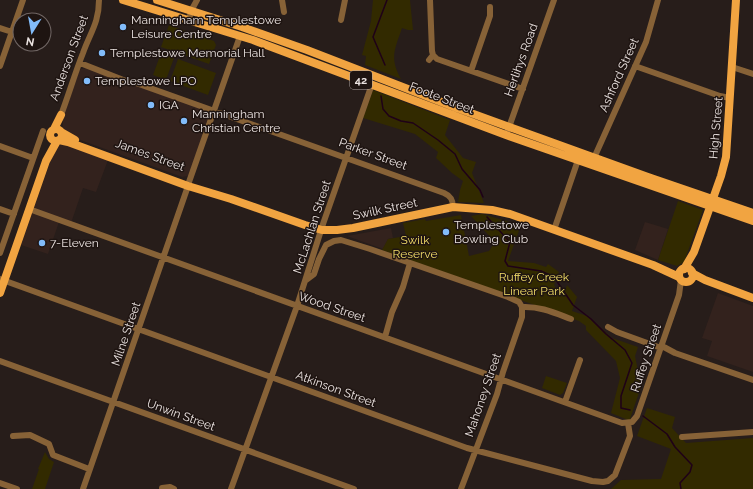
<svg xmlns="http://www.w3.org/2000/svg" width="753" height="489" viewBox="0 0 753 489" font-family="Raleway,sans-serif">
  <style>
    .built { fill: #33221d }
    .green { fill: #322a00 }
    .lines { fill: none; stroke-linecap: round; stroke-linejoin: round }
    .stream { stroke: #1f0117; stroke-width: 1.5 }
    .minor { stroke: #876237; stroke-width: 6 }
    .major { stroke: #f1a441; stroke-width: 8 }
    .poi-dot { fill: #82bcfa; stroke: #1e1411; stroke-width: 1.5 }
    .labels { text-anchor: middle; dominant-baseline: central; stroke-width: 3; stroke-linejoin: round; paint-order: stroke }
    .shield { fill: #1e1411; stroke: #ada4a2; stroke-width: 1 }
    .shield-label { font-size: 11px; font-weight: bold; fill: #eae2e0 }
    .poi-label { font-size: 12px; fill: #eae2e0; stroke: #1e1411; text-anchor: start }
    .street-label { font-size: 12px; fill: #eae2e0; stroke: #1e1411 }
    .park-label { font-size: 12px; fill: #f2dd68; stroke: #1e1411 }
  </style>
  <rect width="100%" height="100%" fill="#271d1a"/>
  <!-- built -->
  <path class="built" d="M87,68L208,111L209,115L190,173L188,176L182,177L72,137L63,131V118L79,71L81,69Z
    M60,142L108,160L96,192L83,188L70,226L59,222L48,254L21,245L55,148Z
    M645,222L668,229L658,260L635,250Z
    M391,228L393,238L388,239L383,249L347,236Z
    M718,293L753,306V372L707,356L712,341L702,338Z"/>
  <!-- green -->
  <path class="green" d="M373,0H410L413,30H408L402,28C395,49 389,58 401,79L365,65L366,56L362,55L371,21Z
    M169,25L214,41L216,45L209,64L161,47Z
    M161,53L174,58L166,80L153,75Z
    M178,59L216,73L208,95L170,81Z
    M373,90L450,120L445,135L463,158L476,162L472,173L484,203L458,202L460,190L463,181L452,173L436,158L438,152L415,134L363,118Z
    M678,201L703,210L684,262L677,266L658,260Z
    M482,214L521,225L508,261L534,263L546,267L548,264L559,272L554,285L563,297L567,285L577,297L572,311L587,316L612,338L638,347L635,356L639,376L644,378L630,419L628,420L611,413L620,378L616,361L586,330V326L579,321L382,250L388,239L406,236L403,223L425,219L426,221L461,215L469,256L489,251L495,242L471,216Z
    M546,376L567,383L563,393L560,395L542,388Z
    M647,408L675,417L672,428L686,443L753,438V489H611L621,480L661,479L671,449L637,436Z
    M45,452L49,459L54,462L45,489H32L39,469H38Z"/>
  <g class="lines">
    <!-- stream -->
    <path class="stream" d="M385,65L373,37L387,0
      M381,96L383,109L389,116L401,121L413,123L438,140L455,154L462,169L480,190L483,197
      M487,217L510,242L505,261L508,266L541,271L554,277L573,305L591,319L606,334L625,350L632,363L621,396V408L630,410
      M643,416L667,434L675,447L692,465L690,472L680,483L681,489"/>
    <!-- minor -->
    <path class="minor" d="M282,0L284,12
      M430,0L432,51L433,55
      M341,20L345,0
      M189,21L191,11L197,0
      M0,28L12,32
      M429,60L433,55L437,59L523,89
      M80,63L126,81L136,83L444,193C451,196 453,200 453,207
      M0,66L23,0
      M635,66L720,96L730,98
      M732,67L753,74
      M471,71L490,16V7
      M61,115C69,94 75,73 83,53C90,33 99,23 99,0
      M508,130L554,0
      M0,146L33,158
      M594,158L646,42L658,0
      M189,182L240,36
      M0,209L14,214
      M29,209L622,423L632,422L637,416L679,295L681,280
      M554,230L578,160
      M0,253L43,131
      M0,279L467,448L592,481L603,482L608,481L615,475L630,436L628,423
      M306,280L314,274L319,259L326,245L334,241L341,240L370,249L508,297L519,302L522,307C540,306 555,313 571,319
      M608,327L617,332L661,348
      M385,337L392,312L403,287L410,263
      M662,346L675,353L753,380
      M0,361L354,489
      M565,402L580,360
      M13,436L30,435L49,444L53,455L89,469
      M682,437L753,432
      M0,483L17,489
      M162,488L170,487L174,489
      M83,489L188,186
      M231,489L297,306L323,224L372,84
      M461,489L497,394L503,372L522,317V307"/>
    <!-- major -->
    <path class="major" d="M123,0L253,40L506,135L753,221
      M157,0L242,27L307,50L457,108L648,177L753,213
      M54,129L61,115
      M50 135a6 6 0 1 1 12 0a6 6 0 1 1-12 0Z
      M61,132L75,140
      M59,140L68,142L188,186L231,199L305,225L322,230H337L353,228L453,207L492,210L510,214L653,265L679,277
      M679 275a7 7 0 1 1 14 0a7 7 0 1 1-14 0Z
      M684,269L694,252L721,176L726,157L736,0
      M692,273L705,280L753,298
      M0,293L46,161L57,141"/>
  </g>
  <!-- markers -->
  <g class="poi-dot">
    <circle cx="123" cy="27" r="4"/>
    <circle cx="102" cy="53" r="4"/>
    <circle cx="87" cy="81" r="4"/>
    <circle cx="151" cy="105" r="4"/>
    <circle cx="184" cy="121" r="4"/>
    <circle cx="446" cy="232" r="4"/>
    <circle cx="42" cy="243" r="4"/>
  </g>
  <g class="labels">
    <!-- shield labels -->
    <rect class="shield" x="350" y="71" width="22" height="18" rx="3"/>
    <g class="shield-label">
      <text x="361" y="80">42</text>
    </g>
    <!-- poi labels -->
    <g class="poi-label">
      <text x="131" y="20">Manningham Templestowe<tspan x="131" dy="14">Leisure Centre</tspan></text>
      <text x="110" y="53">Templestowe Memorial Hall</text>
      <text x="95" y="81">Templestowe LPO</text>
      <text x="159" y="105">IGA</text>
      <text x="192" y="114">Manningham<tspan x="192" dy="14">Christian Centre</tspan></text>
      <text x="454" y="225">Templestowe<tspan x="454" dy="14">Bowling Club</tspan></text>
      <text x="50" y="243">7-Eleven</text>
    </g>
    <!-- street labels -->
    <g class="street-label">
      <text transform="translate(69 58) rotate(-70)">Anderson Street</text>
      <text transform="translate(521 60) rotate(-70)">Herlihys Road</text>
      <text transform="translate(619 75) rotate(-66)">Ashford Street</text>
      <text transform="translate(442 98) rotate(21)">Foote Street</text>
      <text transform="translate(716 128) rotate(-85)">High Street</text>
      <text transform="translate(373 154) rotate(20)">Parker Street</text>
      <text transform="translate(150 155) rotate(20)">James Street</text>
      <text transform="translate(385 209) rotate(-12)">Swilk Street</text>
      <text transform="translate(312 227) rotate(-72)">McLachlan Street</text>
      <text transform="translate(332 307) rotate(19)">Wood Street</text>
      <text transform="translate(126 334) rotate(-71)">Milne Street</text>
      <text transform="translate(646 358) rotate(-71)">Ruffey Street</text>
      <text transform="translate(336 389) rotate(20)">Atkinson Street</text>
      <text transform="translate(483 395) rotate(-71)">Mahoney Street</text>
      <text transform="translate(181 415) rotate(20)">Unwin Street</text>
    </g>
    <!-- park labels -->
    <g class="park-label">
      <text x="415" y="240">Swilk<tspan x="415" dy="14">Reserve</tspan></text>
      <text x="534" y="277">Ruffey Creek<tspan x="534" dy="14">Linear Park</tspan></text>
    </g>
  </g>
  <!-- north arrow -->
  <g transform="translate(32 32) rotate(191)"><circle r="19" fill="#1e1411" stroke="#706664"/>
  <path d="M0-3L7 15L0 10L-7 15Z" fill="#82bcfa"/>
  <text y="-6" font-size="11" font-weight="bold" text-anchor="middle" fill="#eae2e0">N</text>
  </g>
</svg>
